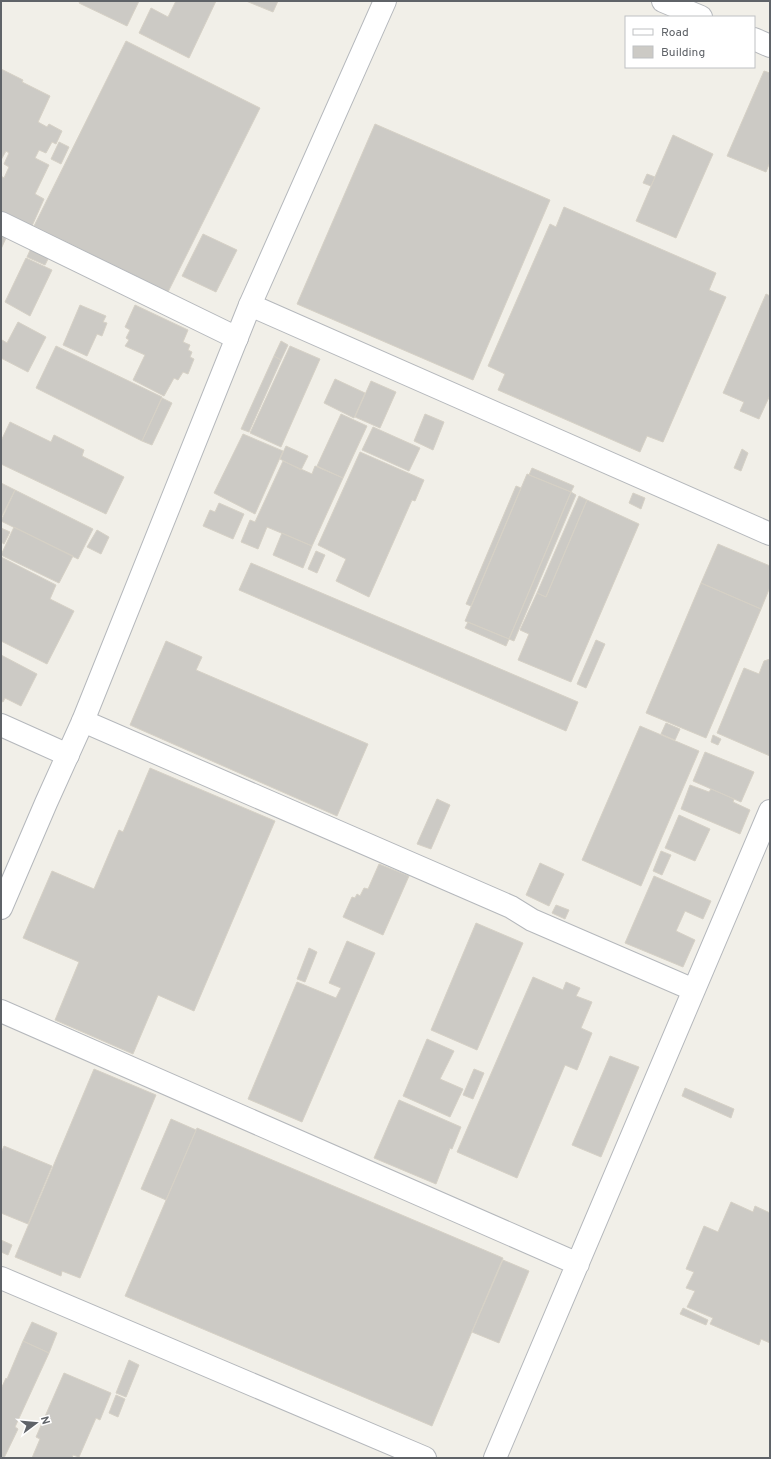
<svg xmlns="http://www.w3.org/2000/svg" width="771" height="1459" viewBox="0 0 771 1459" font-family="Overpass,sans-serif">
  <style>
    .building { fill: #cccac5; stroke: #d6d1c6 }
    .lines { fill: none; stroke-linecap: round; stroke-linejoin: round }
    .minor-casing { stroke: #b5b8bc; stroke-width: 24 }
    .tertiary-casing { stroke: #b5b8bc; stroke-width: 24 }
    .minor { stroke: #fff; stroke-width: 22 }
    .tertiary { stroke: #fff; stroke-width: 22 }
  </style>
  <rect width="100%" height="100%" fill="#f1efe8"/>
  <!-- building -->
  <path class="building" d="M80,1H139L127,26L79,3Z
    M176,1H216L189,58L139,33L151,8L168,17Z
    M246,1H278L273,12Z
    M126,41L260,108L168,292L34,226Z
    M1,69L23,80L22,82L50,96L38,122L47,127L49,124L62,131L56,144L52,142L46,153L39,150L35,158L49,165L35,194L44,199L32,226L1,211V176L4,178L9,167L4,164L9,153L6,151L1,160V102L2,99L1,98Z
    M764,71L770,73V162L766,172L727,156Z
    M375,124L550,200L473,380L297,304Z
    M673,135L713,154L676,238L636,221Z
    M59,142L69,147L61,164L51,159Z
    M647,174L655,177L651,186L643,183Z
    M564,207L716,273L709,290L726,297L663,442L647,436L640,452L498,390L505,374L488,366L550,224L556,227Z
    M203,234L237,250L216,292L182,276Z
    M1,235L6,238L1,249Z
    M31,248L49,257L45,265L27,257Z
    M26,258L52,270L30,316L5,302Z
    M766,294L770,296V395L759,419L740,411L744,402L723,393Z
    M80,305L106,316L103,322L107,323L102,336L97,334L87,356L63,345Z
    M135,305L188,330L183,342L190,345L188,350L192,352L190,357L194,359L188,374L183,372L178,380L174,378L164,396L133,380L145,355L125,346L129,340L126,338L130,330L125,327Z
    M18,322L46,337L28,372L1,358V341L2,340L7,343Z
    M281,341L288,345L281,360L274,356Z
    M56,346L162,397L142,441L36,388Z
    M290,346L320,359L281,447L250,433Z
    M274,356L281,360L249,432L241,429Z
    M335,379L365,393L354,418L324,403Z
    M371,381L396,392L380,428L355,417Z
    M162,398L172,403L152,445L142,441Z
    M341,414L367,426L343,478L317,466Z
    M425,414L444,422L433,450L414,441Z
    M10,422L51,442L54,435L84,450L82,456L124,477L106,514L1,464V441Z
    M373,427L420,448L409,471L362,450Z
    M243,434L283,451L255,514L214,493Z
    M286,446L308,456L301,470L280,459Z
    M742,449L748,453L741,471L734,468Z
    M360,452L424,480L415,501L412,500L369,597L336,581L346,559L318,545Z
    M283,461L312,474L315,466L343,478L312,546L267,527L258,549L241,542L250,520L255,522Z
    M532,468L574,486L571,492L529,475Z
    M527,474L571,492L509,639L465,621Z
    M1,483L15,490L1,518Z
    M516,486L521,488L471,606L466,604Z
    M15,490L93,529L78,559L1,521Z
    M571,492L576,495L514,641L509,639Z
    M633,493L645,498L641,509L629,503Z
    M579,496L587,500L546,597L537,593Z
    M587,500L639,524L571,682L518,660L529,634L520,630L537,593L546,597Z
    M219,503L244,514L233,539L203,526L210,510L215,512Z
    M14,527L73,556L59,583L1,555Z
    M1,528L10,532L4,544L1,542Z
    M97,530L109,537L101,554L87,547Z
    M282,533L312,546L303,568L273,555Z
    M718,544L770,566V587L761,609L701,583Z
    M316,551L325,555L317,573L308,569Z
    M1,557L56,585L50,599L74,611L47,664L1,641Z
    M251,563L578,702L566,731L239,590Z
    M701,583L761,609L706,738L646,713Z
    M468,622L509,639L506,646L465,628Z
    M596,640L605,644L586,688L577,684Z
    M166,641L202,657L196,670L368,744L337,816L130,725Z
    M1,655L37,674L21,706L5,698L3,702L1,701Z
    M770,659V756L717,733L744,668L759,674L764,661Z
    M666,723L680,729L675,740L661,734Z
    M640,726L699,751L641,886L582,860Z
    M713,735L721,739L718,745L711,742Z
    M705,752L754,772L741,802L693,781Z
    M150,768L275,821L194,1011L158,995L133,1054L55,1020L79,962L23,938L52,871L94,889L119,830L123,832Z
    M690,785L709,792L711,789L734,799L733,802L750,810L740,834L681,809Z
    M437,799L450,805L431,849L417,844Z
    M679,815L710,829L695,861L665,848Z
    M661,851L671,855L662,875L653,871Z
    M540,863L564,874L549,906L526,895Z
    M379,864L409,876L383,935L343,917L352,897L355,898L357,894L360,896L364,888L368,889Z
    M654,876L711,901L703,919L685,911L676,931L695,940L683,967L625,943Z
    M556,905L569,910L565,919L552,913Z
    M476,923L523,943L477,1050L431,1030Z
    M347,941L375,953L302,1122L248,1099L297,982L336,998L341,988L329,983Z
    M309,948L317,952L305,982L297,979Z
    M533,977L563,990L566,982L580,988L576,996L592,1002L581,1028L592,1033L577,1070L565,1065L517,1178L457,1152Z
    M427,1039L454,1051L440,1079L463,1089L450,1117L403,1096Z
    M610,1056L639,1067L601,1157L572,1145Z
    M94,1069L156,1095L80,1278L62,1271L61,1276L15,1257Z
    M474,1069L484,1073L473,1099L463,1095Z
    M685,1088L734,1109L731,1118L682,1096Z
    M399,1100L461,1127L452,1149L450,1148L436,1184L374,1158Z
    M171,1119L196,1130L166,1200L141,1189Z
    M197,1128L503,1258L432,1426L125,1296Z
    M4,1146L52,1166L28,1224L1,1213V1153Z
    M731,1202L753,1212L755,1206L770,1213V1343L761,1339L759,1345L710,1324L713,1318L687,1307L695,1291L686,1288L694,1272L686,1269L704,1226L718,1232Z
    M1,1240L12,1245L8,1255L1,1252Z
    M503,1260L529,1271L499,1343L472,1332Z
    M683,1308L708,1320L706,1325L680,1314Z
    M32,1322L57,1333L49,1353L23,1341Z
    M23,1341L49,1353L15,1427L18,1429L4,1458H1V1389L6,1378L7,1379Z
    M129,1360L139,1365L126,1397L116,1393Z
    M64,1373L111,1393L100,1420L96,1418L79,1457L73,1455L72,1458H32L40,1439L36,1437Z
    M116,1395L125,1399L118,1417L109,1413Z"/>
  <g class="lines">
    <defs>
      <path id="minor" d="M663,1L701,17
        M754,39L770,46
        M1,223L237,338
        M250,305L770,534
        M83,721L511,907L532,920L694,990
        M1,725L68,755
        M1,1011L578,1264
        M1,1278L425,1458
        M495,1458L770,811"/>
      <path id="tertiary" d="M1,908L46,803L83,721L250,305L385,1"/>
    </defs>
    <!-- minor casing -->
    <use href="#minor" class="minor-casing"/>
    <!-- tertiary casing -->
    <use href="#tertiary" class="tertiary-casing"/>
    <!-- minor -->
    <use href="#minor" class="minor"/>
    <!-- tertiary -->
    <use href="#tertiary" class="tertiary"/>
  </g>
  <!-- border -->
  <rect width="771" height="1459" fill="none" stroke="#5f6368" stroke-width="4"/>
  <!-- legend -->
  <rect x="625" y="16" width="130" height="52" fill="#ffffff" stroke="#bfc1c3"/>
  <rect x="633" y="29" width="20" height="6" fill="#ffffff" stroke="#bfc1c3"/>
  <text x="661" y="36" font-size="12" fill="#5f6368">Road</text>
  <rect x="633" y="46" width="20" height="12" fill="#cccac5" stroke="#bfc1c3"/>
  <text x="661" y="56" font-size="12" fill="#5f6368">Building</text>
  <!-- north arrow -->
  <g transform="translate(36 1423) rotate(74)" stroke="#ffffff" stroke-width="3" paint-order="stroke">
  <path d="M0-3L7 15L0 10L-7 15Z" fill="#5f6368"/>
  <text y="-6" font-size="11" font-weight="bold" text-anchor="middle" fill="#5f6368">N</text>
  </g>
</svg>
